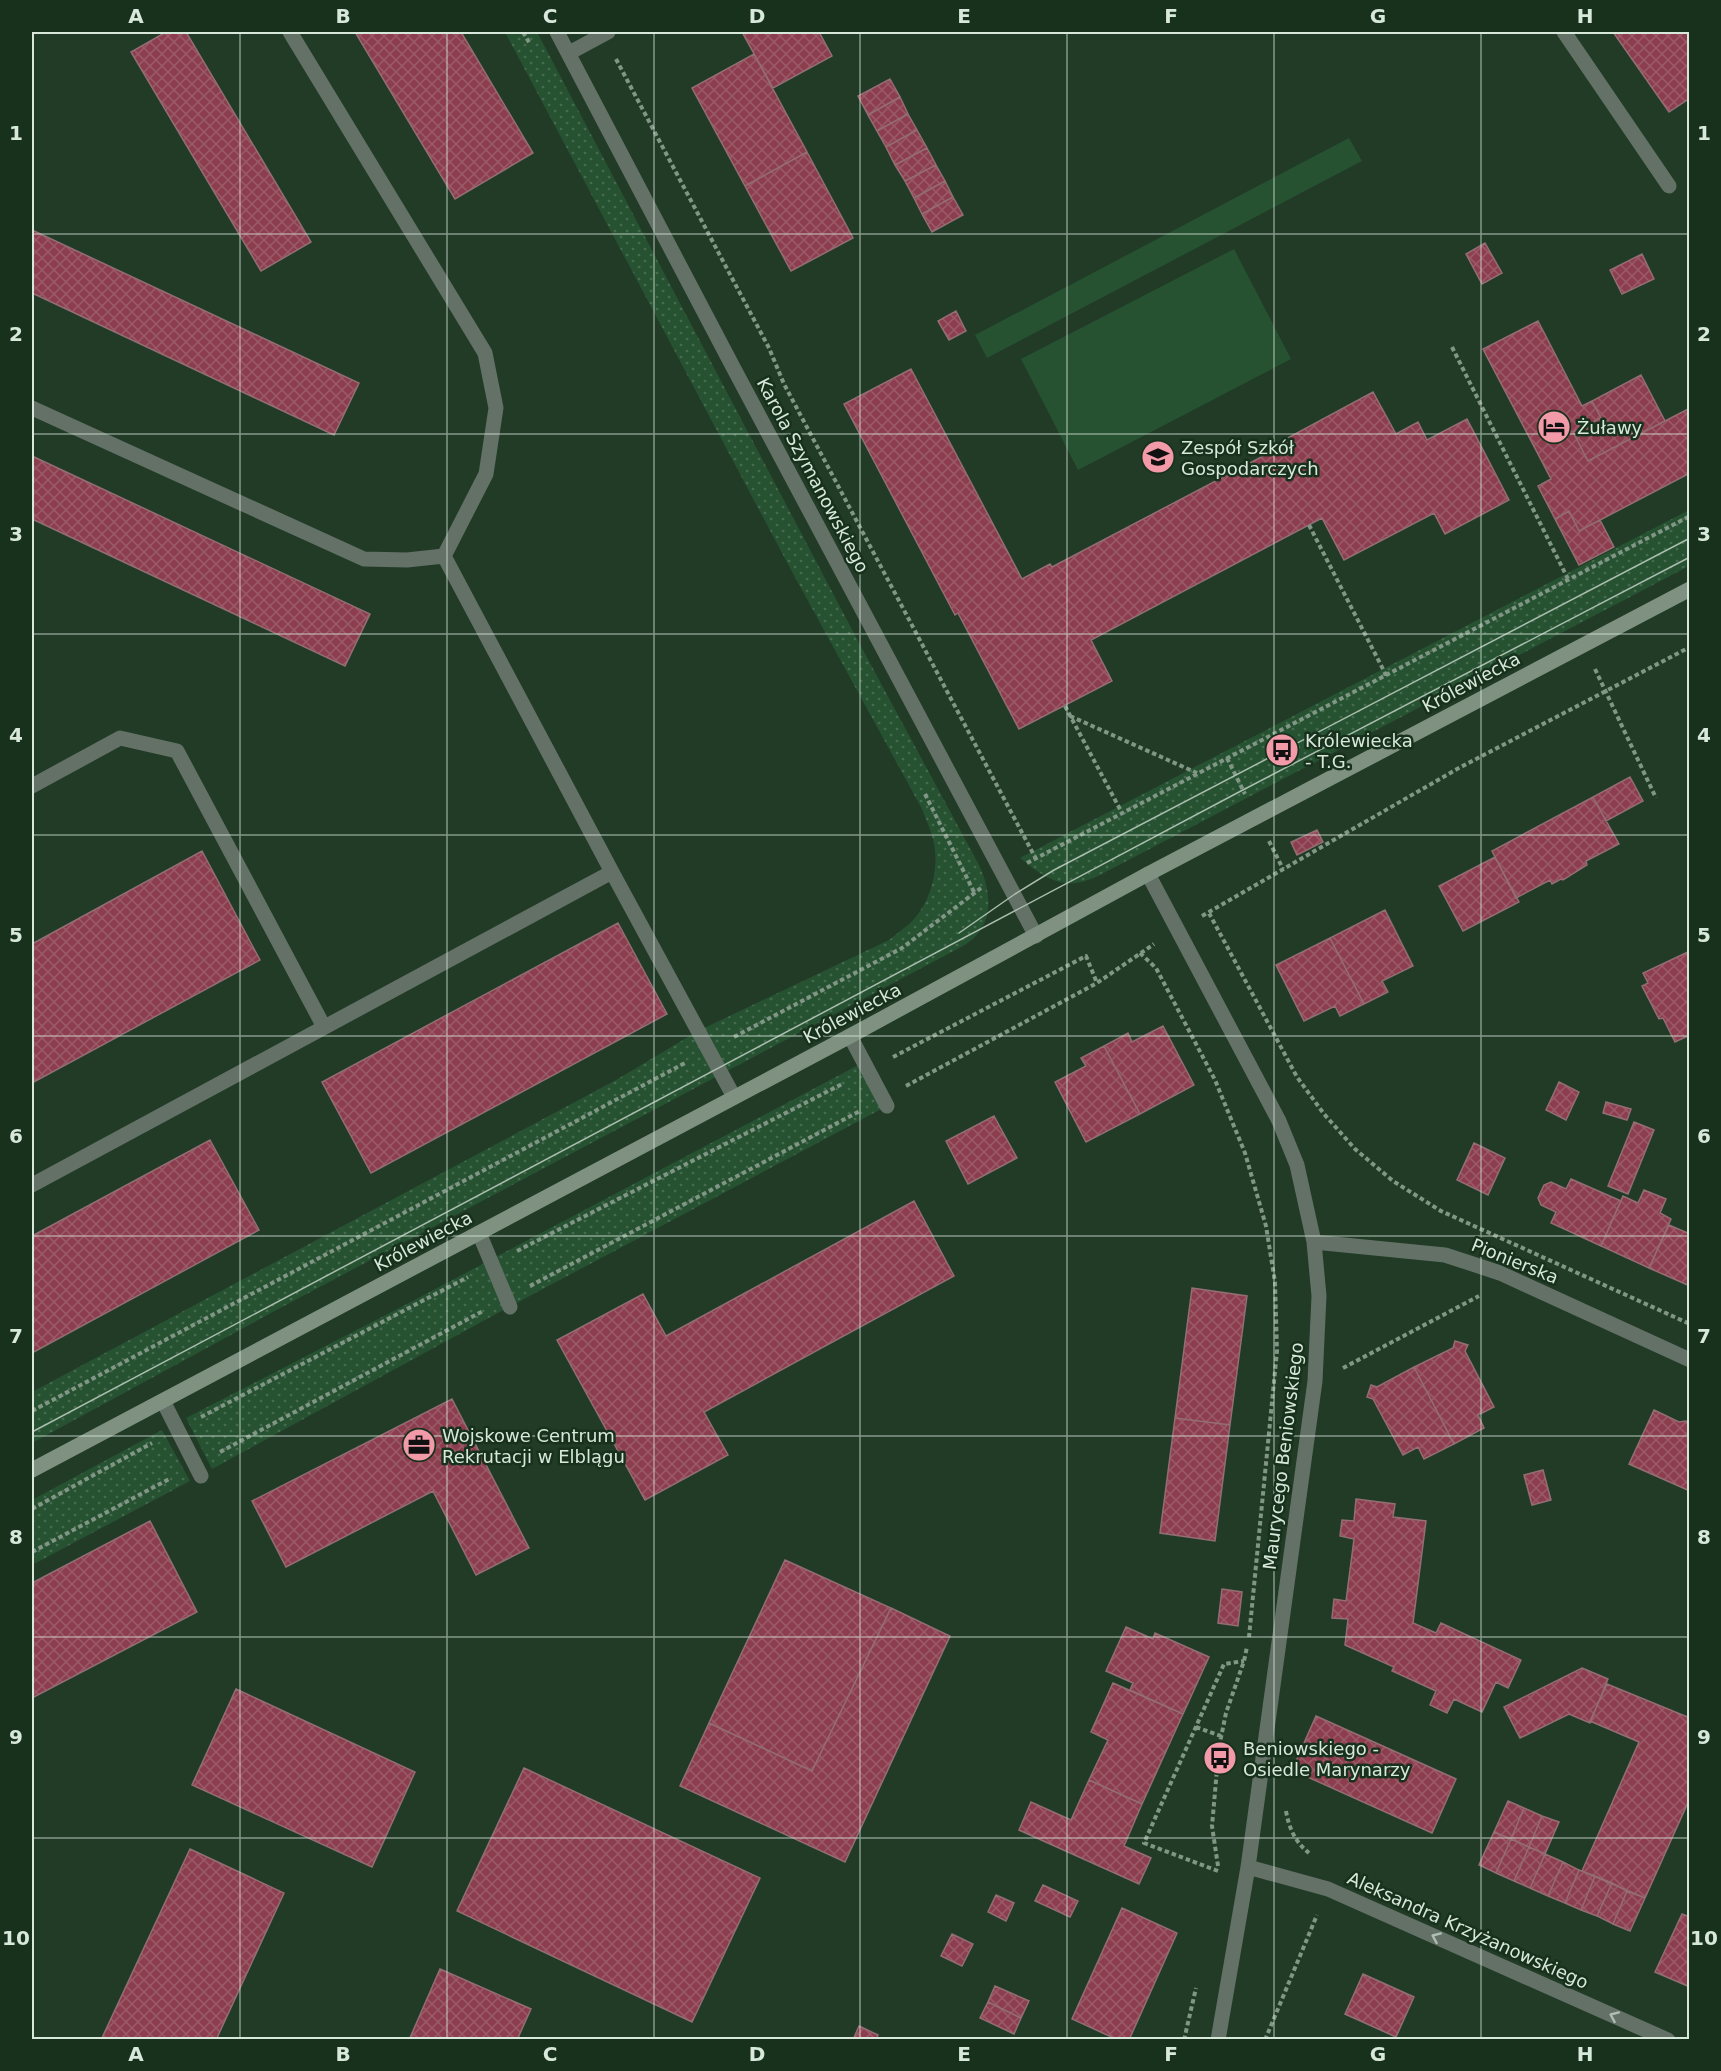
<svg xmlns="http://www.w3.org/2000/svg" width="1721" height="2071" viewBox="0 0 1721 2071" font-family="'DejaVu Sans',sans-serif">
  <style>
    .grass { fill: url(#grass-dots) }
    .park { fill: #265232 }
    .building { fill: url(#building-cross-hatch); stroke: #936e74; stroke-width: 1.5 }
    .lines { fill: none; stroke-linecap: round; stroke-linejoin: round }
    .path { stroke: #819685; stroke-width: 4; stroke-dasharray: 4.5 3; stroke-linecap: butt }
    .lane { stroke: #647167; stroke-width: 15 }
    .street { stroke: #647167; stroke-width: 15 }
    .secondary { stroke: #7f9282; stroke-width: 15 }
    .tram { stroke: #abbdae; stroke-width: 1.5 }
    .oneway { stroke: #afbeb2 }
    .grid { fill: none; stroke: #d8e8db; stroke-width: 1.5; stroke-opacity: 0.55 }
    .labels { text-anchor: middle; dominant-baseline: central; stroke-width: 5; stroke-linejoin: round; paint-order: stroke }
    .poi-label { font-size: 18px; fill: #d8e8db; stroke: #17311d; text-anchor: start }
    .street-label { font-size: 18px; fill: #d8e8db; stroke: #17311d }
    .neatline { fill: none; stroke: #d8e8db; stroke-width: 2 }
    .grid-label { font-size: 20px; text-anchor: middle; font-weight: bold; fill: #d8e8db }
  </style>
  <defs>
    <pattern id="grass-dots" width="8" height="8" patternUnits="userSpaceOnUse" patternTransform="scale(1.5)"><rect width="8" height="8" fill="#265232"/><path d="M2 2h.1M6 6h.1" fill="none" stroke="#456b4f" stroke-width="1.8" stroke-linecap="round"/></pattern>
    <pattern id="building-cross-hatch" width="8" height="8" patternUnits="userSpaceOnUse" patternTransform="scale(1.5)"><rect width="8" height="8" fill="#8c3e4f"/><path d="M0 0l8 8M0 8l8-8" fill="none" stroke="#9b5a68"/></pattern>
  </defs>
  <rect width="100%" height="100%" fill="#213b27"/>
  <!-- grass -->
  <path class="grass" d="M505,32H537L857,639L979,865C993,895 994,928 963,946L282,1307L32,1443V1392L616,1080L698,1031L889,940C897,933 907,927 914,919C931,900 939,869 934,844C932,832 926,820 922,809L790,568Z
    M1689,510V566L1100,875C1066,892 1048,881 1020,858Z
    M864,1062L887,1106L496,1314L212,1469L186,1418L407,1304Z
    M162,1430L190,1481L32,1565V1500Z"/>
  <!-- park -->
  <path class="park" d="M1349,138L1362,161L987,358L975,335Z
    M1234,249L1291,359L1078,470L1021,359Z"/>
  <!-- building -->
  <path class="building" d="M166,32H186L311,242L261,271L131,52Z
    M355,32H461L533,153L455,199Z
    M742,32H819L832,56L773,88Z
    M1613,32H1690V98L1669,112Z
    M754,54L807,152L745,186L692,88Z
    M890,79L900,97L868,115L858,96Z
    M900,97L908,114L877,131L868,115Z
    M908,114L917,130L886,147L877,131Z
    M917,130L927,148L895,165L886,147Z
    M927,148L936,165L905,181L895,165Z
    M807,152L853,238L791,271L745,186Z
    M936,165L945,181L914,198L905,181Z
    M945,181L953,197L922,214L914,198Z
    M953,197L963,215L932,232L922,214Z
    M32,230L359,383L334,435L32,293Z
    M1485,243L1502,273L1482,284L1466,254Z
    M1642,254L1654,279L1622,294L1610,270Z
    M956,311L966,331L949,340L938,321Z
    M1538,321L1582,406L1592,401L1601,418L1573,432L1588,461L1690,408V473L1579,531L1569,511L1555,519L1538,486L1551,479L1483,349Z
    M911,369L1022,579L1050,564L1052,567L1284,445L1282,441L1373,392L1396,434L1418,422L1427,440L1467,419L1509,500L1445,534L1434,513L1344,560L1322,518L1091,640L1112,681L1019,729L958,613L955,615L844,404Z
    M1641,375L1665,421L1588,461L1573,432L1601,418L1592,401Z
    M32,456L370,614L345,666L32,519Z
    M1569,511L1579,531L1600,520L1614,547L1579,565L1555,519Z
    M1630,777L1643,801L1606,821L1593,797Z
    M1593,797L1619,844L1586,861L1587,865L1563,880L1561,879L1552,884L1550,880L1516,898L1492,851Z
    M1317,830L1323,842L1297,855L1291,842Z
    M202,851L260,960L32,1083V944Z
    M1495,857L1519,902L1463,931L1439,886Z
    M1385,910L1413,966L1382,981L1388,992L1364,1004L1330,938Z
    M618,923L667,1014L371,1173L322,1082Z
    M1330,938L1364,1004L1340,1016L1335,1006L1304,1021L1276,965Z
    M1690,951V1035L1675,1042L1663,1018L1659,1019L1642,986L1648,983L1643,973Z
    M1163,1026L1194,1085L1140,1114L1104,1046L1128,1033L1132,1042Z
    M1104,1046L1140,1114L1086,1142L1055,1082L1086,1066L1081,1058Z
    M1559,1082L1579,1092L1566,1120L1546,1110Z
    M1606,1102L1631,1109L1627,1120L1603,1113Z
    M994,1116L1017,1158L968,1184L946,1141Z
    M1634,1122L1654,1130L1628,1194L1608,1186Z
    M210,1140L259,1230L32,1353V1236Z
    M1474,1143L1505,1158L1488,1195L1457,1180Z
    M1571,1179L1621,1201L1601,1246L1551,1223L1556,1212L1541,1205L1538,1198L1544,1185L1551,1182L1566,1189Z
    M1644,1190L1666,1199L1660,1213L1671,1219L1649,1268L1601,1246L1623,1196L1638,1203Z
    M914,1201L954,1276L704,1412L728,1455L645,1500L557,1340L643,1294L666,1336Z
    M1669,1225L1690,1234V1286L1649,1268Z
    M1192,1288L1247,1296L1230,1425L1175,1418Z
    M1455,1341L1468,1345L1465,1351L1494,1407L1478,1415L1484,1428L1454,1444L1414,1367L1453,1348Z
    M1414,1367L1454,1444L1424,1459L1418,1447L1403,1455L1373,1399L1367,1397L1371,1385L1377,1387Z
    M452,1399L529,1548L476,1575L433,1491L286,1567L252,1501Z
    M1654,1410L1679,1422L1686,1421L1690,1426V1491L1629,1464Z
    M1175,1418L1230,1425L1215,1541L1160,1533Z
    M1543,1470L1551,1500L1532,1505L1524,1475Z
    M1356,1499L1395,1504L1393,1517L1426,1521L1413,1623L1436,1633L1441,1623L1521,1660L1508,1688L1496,1682L1482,1712L1454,1699L1447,1713L1430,1705L1436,1691L1392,1671L1394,1667L1345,1645L1348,1619L1332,1618L1334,1599L1346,1601L1354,1539L1340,1536L1342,1520L1354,1521Z
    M150,1521L197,1612L32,1698V1583Z
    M785,1560L891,1608L812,1771L709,1723Z
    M1222,1589L1242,1592L1238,1626L1218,1623Z
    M891,1608L950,1636L845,1862L680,1786L709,1723L812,1771Z
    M1126,1627L1153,1639L1155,1633L1209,1657L1183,1714L1130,1690L1133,1683L1106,1671Z
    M1582,1668L1608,1679L1590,1723L1569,1714L1520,1738L1504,1707Z
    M1113,1683L1183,1714L1142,1804L1089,1780L1108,1740L1091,1732Z
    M1607,1684L1690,1718V1798L1645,1898L1582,1871L1639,1742L1590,1721Z
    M236,1689L415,1772L372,1867L192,1785Z
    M1316,1716L1456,1779L1432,1833L1292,1770Z
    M524,1768L760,1878L692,2022L457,1911Z
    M1089,1780L1142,1804L1124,1846L1151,1858L1139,1884L1019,1830L1031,1802L1071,1820Z
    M1508,1801L1524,1808L1511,1839L1494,1832Z
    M1524,1808L1542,1816L1529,1847L1511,1839Z
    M1542,1816L1559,1822L1545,1854L1529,1847Z
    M1494,1832L1511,1839L1496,1873L1479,1865Z
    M1511,1839L1529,1847L1514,1881L1496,1873Z
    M1529,1847L1545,1854L1530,1888L1514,1881Z
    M190,1849L284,1893L216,2040H101Z
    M1545,1854L1563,1862L1548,1896L1530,1888Z
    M1563,1862L1579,1870L1565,1903L1548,1896Z
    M1579,1870L1595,1876L1581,1910L1565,1903Z
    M1595,1876L1612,1883L1597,1916L1581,1910Z
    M1612,1883L1627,1891L1613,1924L1597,1916Z
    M1043,1885L1078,1901L1070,1917L1035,1901Z
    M1627,1891L1645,1898L1630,1931L1613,1924Z
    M996,1895L1014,1903L1006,1921L988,1912Z
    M1122,1908L1177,1933L1129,2040H1118L1072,2019Z
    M1682,1914L1690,1917V1987L1655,1972Z
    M952,1934L973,1944L962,1966L941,1956Z
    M440,1969L531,2009L517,2040H409Z
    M1363,1974L1414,1997L1396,2037L1345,2014Z
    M995,1986L1029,2001L1021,2018L988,2002Z
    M988,2002L1021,2018L1014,2034L980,2018Z
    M859,2026L878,2035L876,2040H853Z"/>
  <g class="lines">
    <!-- path -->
    <path class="path" d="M523,32L530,44
      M616,59L769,348L784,384L1036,859
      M1452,347L1568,579
      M1309,525L1386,675
      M1595,669L1656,798
      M1065,706L1122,813
      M1070,716L1197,773
      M1227,758L1245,794
      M925,794L974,892
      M1269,841L1283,869
      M1027,863L1690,516
      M1209,913L1297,1077L1324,1114L1355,1149L1393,1181L1441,1211L1690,1324
      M1202,916L1457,769L1690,647
      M1140,953L1156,968L1215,1080L1245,1153L1266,1226L1275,1282L1277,1351L1249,1637
      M734,1037L902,948L981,888
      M893,1057L1086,956L1097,983
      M906,1086L1097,983L1154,944
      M517,1251L844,1083
      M530,1286L860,1111
      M1343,1368L1479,1296
      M32,1411L685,1063
      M201,1417L468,1277
      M220,1452L483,1311
      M32,1509L152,1443
      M32,1552L171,1478
      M1196,1727L1221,1736
      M1286,1811C1289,1828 1295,1842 1309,1853
      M1218,1866L1212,1826L1219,1747L1226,1713L1244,1661L1247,1647
      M1218,1871L1144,1843L1224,1664L1244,1661
      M1184,2040L1196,1988
      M1265,2040L1317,1915"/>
    <!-- lane -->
    <path class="lane" d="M290,32L485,353L496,408L486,474L444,556
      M1564,32L1669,186
      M32,408L364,559L407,560L444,556
      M444,556L612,872
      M32,786L120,738L177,751L324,1027
      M850,1036L887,1106
      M32,1185L612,872L734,1097
      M479,1233L510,1307
      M163,1401L201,1476"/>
    <!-- street -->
    <path class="street" d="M557,32L733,367L1036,936
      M569,53L608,32
      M1148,874L1279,1121L1297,1165L1314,1242L1319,1296L1315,1381L1248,1867L1218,2040
      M1314,1242L1445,1255L1500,1273L1690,1360
      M1248,1867L1328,1889L1668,2040"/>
    <!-- secondary -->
    <path class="secondary" d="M32,1470L850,1036L1148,874L1690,589"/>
    <!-- tram -->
    <path class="tram" d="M959,933L1015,894L1054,870L1690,538
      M32,1432L1239,792L1690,557"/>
  </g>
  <!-- one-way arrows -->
  <defs><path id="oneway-chevron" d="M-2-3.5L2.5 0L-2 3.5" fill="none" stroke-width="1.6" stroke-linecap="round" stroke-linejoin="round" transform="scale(1.5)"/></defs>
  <g class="oneway">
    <use href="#oneway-chevron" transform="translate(1436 1937) rotate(-156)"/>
    <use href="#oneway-chevron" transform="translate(1614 2016) rotate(-156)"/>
  </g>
  <!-- grid -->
  <path class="grid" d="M240,32V2040M447,32V2040M654,32V2040M860,32V2040M1067,32V2040M1274,32V2040M1481,32V2040M32,234H1690M32,434H1690M32,634H1690M32,835H1690M32,1036H1690M32,1236H1690M32,1436H1690M32,1637H1690M32,1838H1690"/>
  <!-- icons -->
  <defs>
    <symbol id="hotel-disc" viewBox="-11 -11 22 22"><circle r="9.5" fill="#f39aa9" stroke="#17311d"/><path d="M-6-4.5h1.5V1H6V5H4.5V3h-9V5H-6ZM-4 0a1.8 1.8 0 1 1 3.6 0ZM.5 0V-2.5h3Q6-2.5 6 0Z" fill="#111"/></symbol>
    <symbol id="school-disc" viewBox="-11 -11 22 22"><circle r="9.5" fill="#f39aa9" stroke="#17311d"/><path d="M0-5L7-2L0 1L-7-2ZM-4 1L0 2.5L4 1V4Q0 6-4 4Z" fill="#111"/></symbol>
    <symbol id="bus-disc" viewBox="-11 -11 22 22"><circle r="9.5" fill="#f39aa9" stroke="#17311d"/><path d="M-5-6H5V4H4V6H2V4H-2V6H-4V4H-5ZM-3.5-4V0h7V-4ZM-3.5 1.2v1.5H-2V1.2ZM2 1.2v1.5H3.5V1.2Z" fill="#111"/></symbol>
    <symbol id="office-disc" viewBox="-11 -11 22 22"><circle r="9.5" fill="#f39aa9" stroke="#17311d"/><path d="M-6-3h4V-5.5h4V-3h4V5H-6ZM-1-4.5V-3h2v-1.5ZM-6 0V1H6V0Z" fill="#111"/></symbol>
  </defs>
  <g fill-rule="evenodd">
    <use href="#hotel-disc" x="1535" y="408" width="38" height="38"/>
    <use href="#school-disc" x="1139" y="438" width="38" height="38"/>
    <use href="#bus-disc" x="1263" y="731" width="38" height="38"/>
    <use href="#office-disc" x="400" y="1426" width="38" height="38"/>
    <use href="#bus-disc" x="1201" y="1739" width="38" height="38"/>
  </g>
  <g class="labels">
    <!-- poi labels -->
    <g class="poi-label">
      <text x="1577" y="427">Żuławy</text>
      <text x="1181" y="447">Zespół Szkół<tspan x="1181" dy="21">Gospodarczych</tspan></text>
      <text x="1305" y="740">Królewiecka<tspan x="1305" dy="21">- T.G.</tspan></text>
      <text x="442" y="1435">Wojskowe Centrum<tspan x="442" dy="21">Rekrutacji w Elblągu</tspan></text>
      <text x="1243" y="1748">Beniowskiego -<tspan x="1243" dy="21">Osiedle Marynarzy</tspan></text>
    </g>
    <!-- street labels -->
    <g class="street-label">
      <text transform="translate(813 475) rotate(62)">Karola Szymanowskiego</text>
      <text transform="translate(1471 682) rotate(-28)">Królewiecka</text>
      <text transform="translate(852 1013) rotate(-28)">Królewiecka</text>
      <text transform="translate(423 1241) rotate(-28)">Królewiecka</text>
      <text transform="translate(1515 1261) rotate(22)">Pionierska</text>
      <text transform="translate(1283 1456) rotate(-83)">Maurycego Beniowskiego</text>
      <text transform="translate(1468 1930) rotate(24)">Aleksandra Krzyżanowskiego</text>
    </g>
  </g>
  <!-- border -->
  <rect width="1721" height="2071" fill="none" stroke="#17311d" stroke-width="66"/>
  <rect x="33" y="33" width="1655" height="2005" class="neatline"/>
  <g class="grid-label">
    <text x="136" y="23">A</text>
    <text x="343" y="23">B</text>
    <text x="550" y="23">C</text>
    <text x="757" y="23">D</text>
    <text x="964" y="23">E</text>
    <text x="1171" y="23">F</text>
    <text x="1378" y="23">G</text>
    <text x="1585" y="23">H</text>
    <text x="16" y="140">1</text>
    <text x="1704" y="140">1</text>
    <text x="16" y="341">2</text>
    <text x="1704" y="341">2</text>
    <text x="16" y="541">3</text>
    <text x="1704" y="541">3</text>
    <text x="16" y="742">4</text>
    <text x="1704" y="742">4</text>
    <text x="16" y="942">5</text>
    <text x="1704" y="942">5</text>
    <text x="16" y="1143">6</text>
    <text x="1704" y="1143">6</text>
    <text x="16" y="1343">7</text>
    <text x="1704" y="1343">7</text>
    <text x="16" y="1544">8</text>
    <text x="1704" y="1544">8</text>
    <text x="16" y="1744">9</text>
    <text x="1704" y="1744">9</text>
    <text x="16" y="1945">10</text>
    <text x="1704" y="1945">10</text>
    <text x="136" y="2061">A</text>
    <text x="343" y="2061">B</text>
    <text x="550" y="2061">C</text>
    <text x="757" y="2061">D</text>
    <text x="964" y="2061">E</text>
    <text x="1171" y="2061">F</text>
    <text x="1378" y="2061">G</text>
    <text x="1585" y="2061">H</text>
  </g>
</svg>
